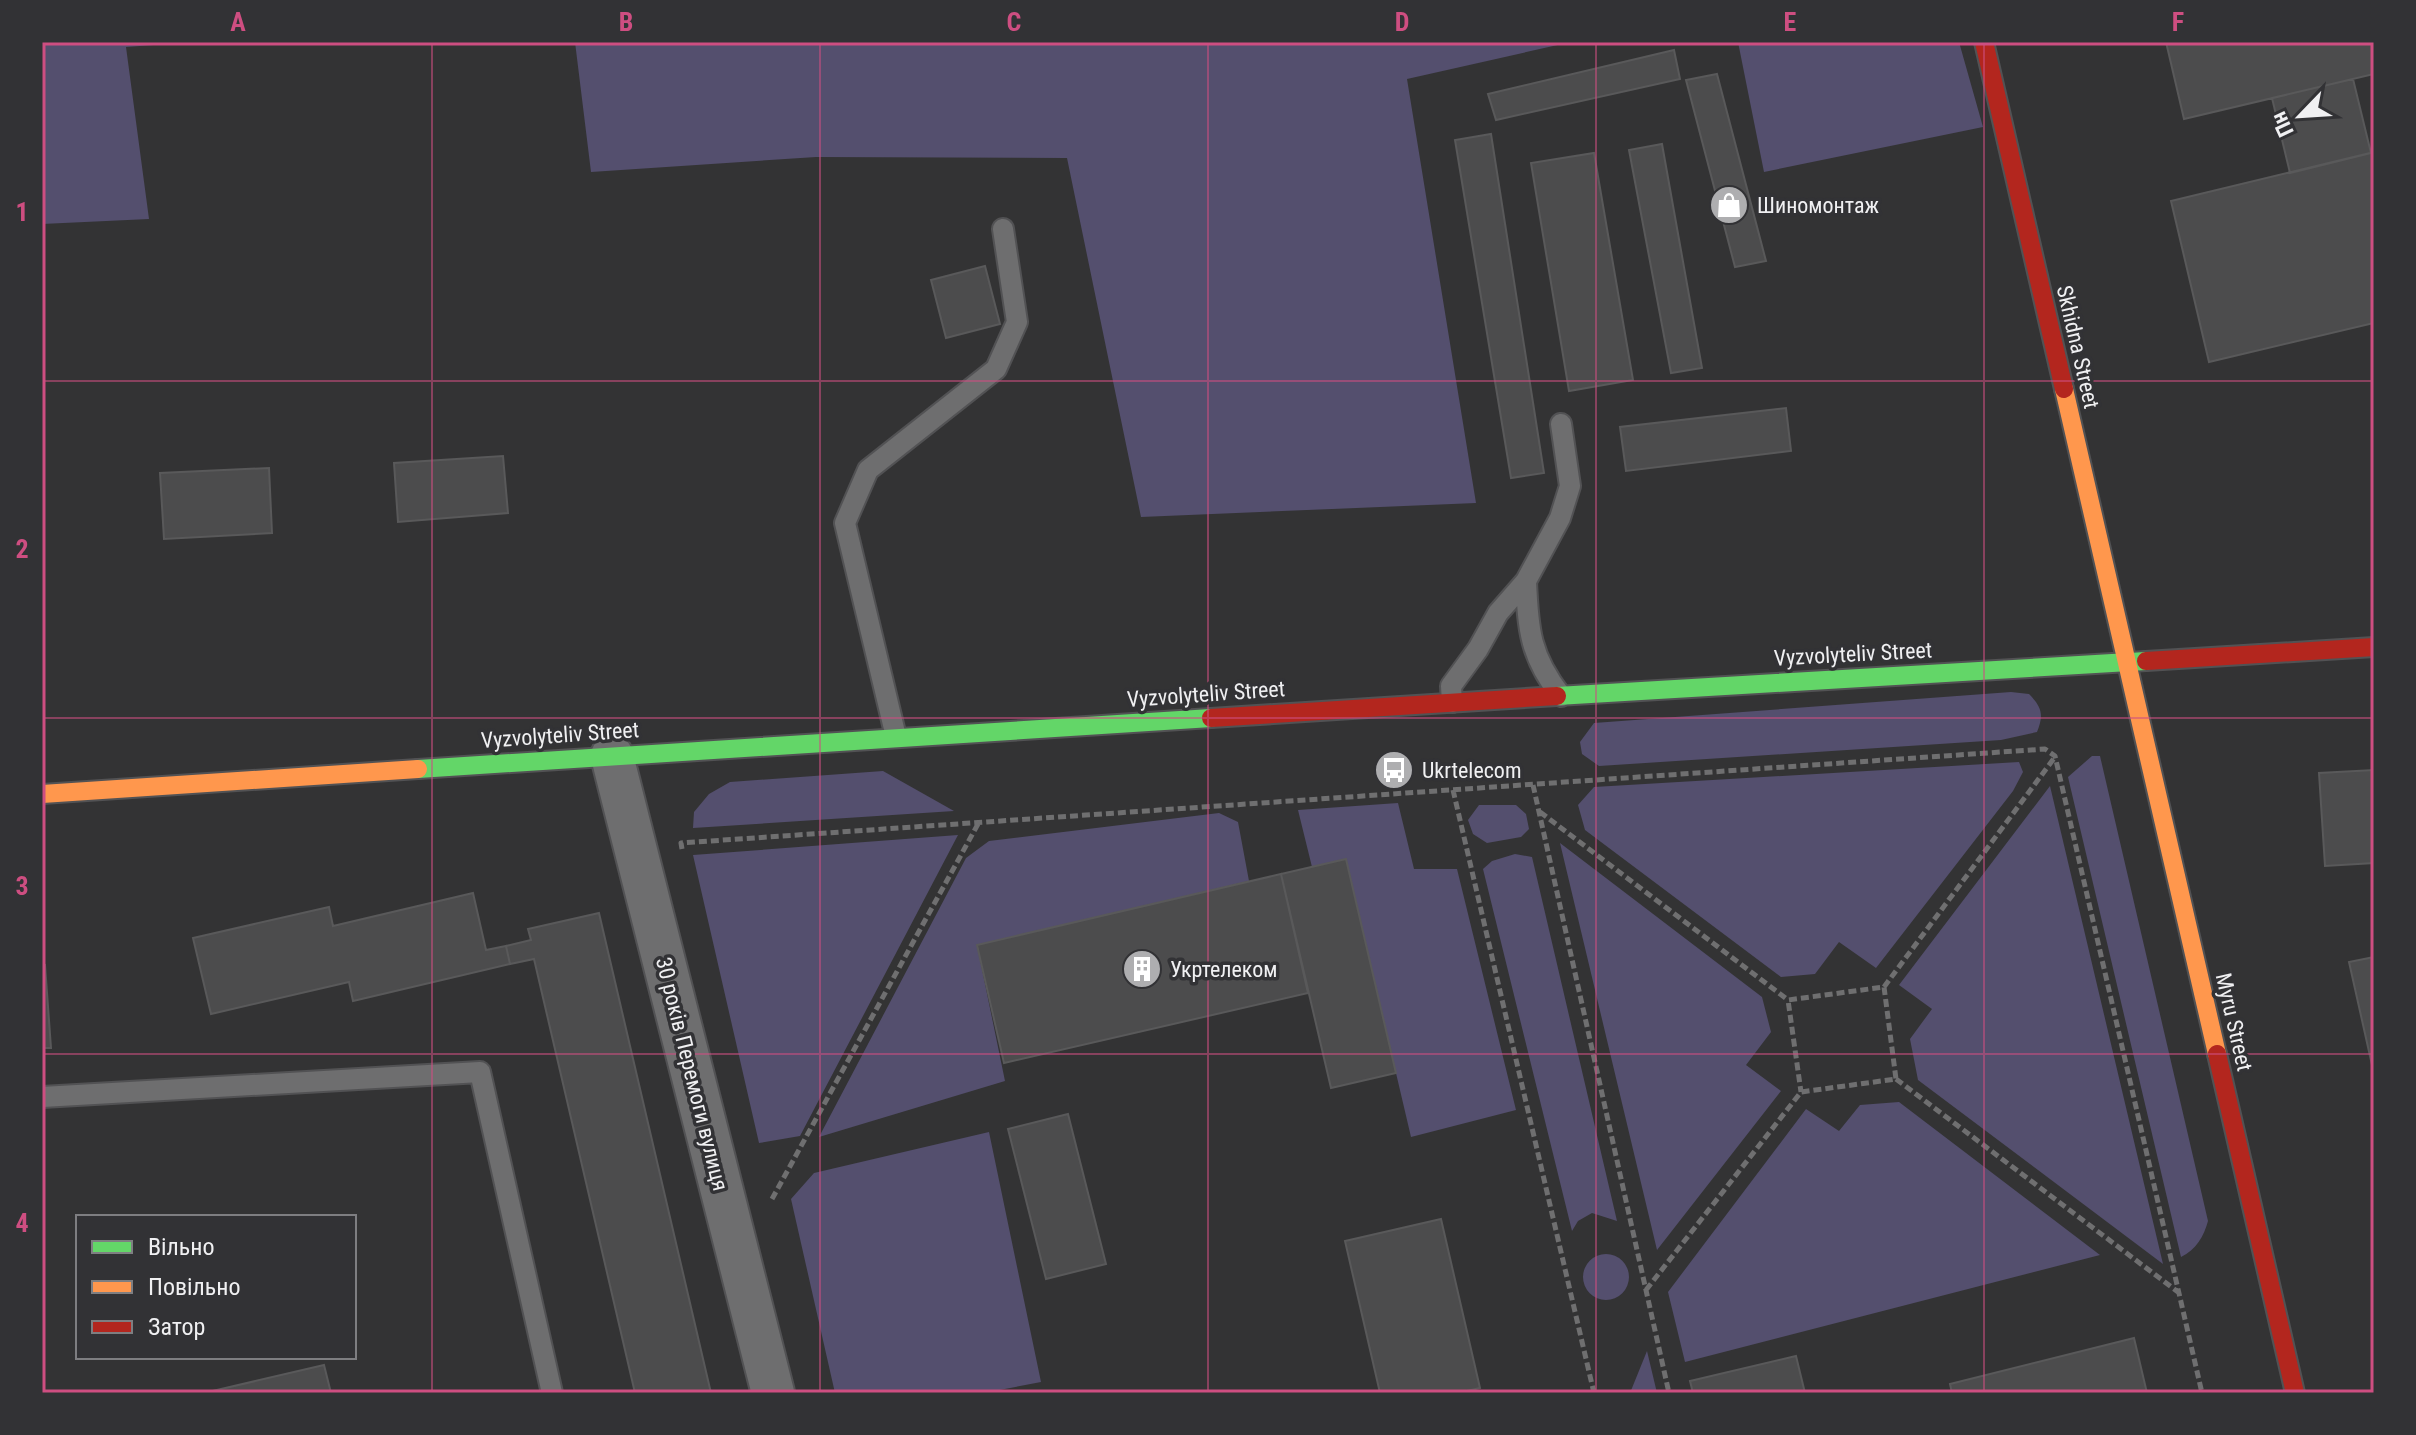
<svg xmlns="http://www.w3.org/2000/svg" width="2416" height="1435" viewBox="0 0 2416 1435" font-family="'Roboto Condensed',sans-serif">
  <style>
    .green { fill: #544f6e }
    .building { fill: #4c4c4d; stroke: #59595a; stroke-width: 2 }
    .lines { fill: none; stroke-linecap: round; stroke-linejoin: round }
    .lane-casing { stroke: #525254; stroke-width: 24 }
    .street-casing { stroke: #525254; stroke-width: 46 }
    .fast-casing { stroke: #525254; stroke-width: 22 }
    .slow-casing { stroke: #525254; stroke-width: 22 }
    .jam-casing { stroke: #525254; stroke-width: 22 }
    .path { stroke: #6f6f70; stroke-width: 5; stroke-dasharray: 8 4; stroke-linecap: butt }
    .lane { stroke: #6e6e6f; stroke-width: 20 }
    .street { stroke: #6e6e6f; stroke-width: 42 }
    .fast { stroke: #63d668; stroke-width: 18 }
    .slow { stroke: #ff974d; stroke-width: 18 }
    .jam { stroke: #b3261e; stroke-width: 18 }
    .grid { fill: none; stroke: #ce4e81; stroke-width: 2; stroke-opacity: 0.55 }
    .labels { text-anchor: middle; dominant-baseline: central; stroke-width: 7; stroke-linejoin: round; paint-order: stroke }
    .poi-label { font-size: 22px; fill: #f0f0f2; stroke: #323235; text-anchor: start }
    .street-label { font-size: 22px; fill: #f0f0f2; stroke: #323235 }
    .neatline { fill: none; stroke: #ce4e81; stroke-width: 3 }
    .grid-label { font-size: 26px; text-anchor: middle; font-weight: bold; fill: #ce4e81 }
  </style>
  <rect width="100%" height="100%" fill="#333334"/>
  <!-- green -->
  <path class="green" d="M42,42H195L126,47L149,219L42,224Z
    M575,42H1571L1407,79L1476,503L1141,517L1067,158L816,157L591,172Z
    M1738,42H1959L1983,127L1764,172Z
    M2011,692L2029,694C2042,707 2044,715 2037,732L2001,740L1599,766L1582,754L1580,742L1594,723Z
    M2092,756H2100L2208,1221C2204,1236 2196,1250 2181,1257L2068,777Z
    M2019,762L2023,772L2013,791L1876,968L1839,942L1815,974L1781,977L1585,830L1578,805L1594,787Z
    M883,771L954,811L693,828L694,812L709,794L730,782Z
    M2050,786L2163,1264L1918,1080L1910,1039L1932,1009L1899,985Z
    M1398,803L1414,869H1457L1516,1110L1411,1137L1346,860L1312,867L1298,810Z
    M1479,805H1516L1526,814L1529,829L1521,837L1487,843L1473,834L1468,820Z
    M1219,813L1238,822L1249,881L977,945L1005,1081L819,1137L966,858L989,841Z
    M958,835L800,1136L759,1143L693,855Z
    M1560,843L1762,997L1771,1032L1746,1065L1781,1091L1657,1250Z
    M1515,854L1532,857L1617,1221L1592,1213L1578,1221L1572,1231L1483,869L1492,861Z
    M1899,1102L2100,1255L1685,1362L1668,1292L1806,1109L1839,1131L1860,1105Z
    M989,1132L1041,1382L984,1393H835L791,1199L814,1173Z
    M1583 1277a23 23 0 1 1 46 0a23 23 0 1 1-46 0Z
    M1647,1351L1657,1393H1630Z"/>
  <!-- building -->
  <path class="building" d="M2166,42H2374V74L2184,119Z
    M1674,50L1680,79L1496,120L1488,94Z
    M1717,74L1766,261L1735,267L1686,80Z
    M2353,79L2371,153L2290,173L2272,98Z
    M1491,134L1544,473L1511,478L1455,140Z
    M1662,144L1702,368L1671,373L1629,150Z
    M2374,152V323L2209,362L2171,201Z
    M1594,153L1633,380L1569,391L1531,163Z
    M985,266L1000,324L946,338L931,280Z
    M1786,408L1791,451L1626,471L1620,427Z
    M503,456L508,513L398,522L394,463Z
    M269,468L272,533L164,539L160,473Z
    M2374,770V863L2325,866L2319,773Z
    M1346,859L1396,1073L1331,1088L1281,874Z
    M1281,874L1308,993L1004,1063L977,945Z
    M473,893L486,950L506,946L510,964L353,1001L349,982L211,1014L193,938L329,907L333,926Z
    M599,913L711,1393H635L534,959L510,964L506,946L531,940L528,929Z
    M2374,957V1074L2349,962Z
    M45,965L51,1048H42V966Z
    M1068,1114L1106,1264L1046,1279L1008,1129Z
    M1441,1219L1480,1388L1458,1393H1380L1345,1241Z
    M2134,1338L2147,1393H1952L1950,1384Z
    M1796,1356L1805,1393H1693L1690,1381Z
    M324,1365L331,1393H204Z"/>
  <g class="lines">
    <defs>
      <path id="lane" d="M1526,581C1528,630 1530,656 1561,696
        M1452,702L1451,686L1478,649L1498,613L1526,581L1560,518L1570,486L1561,424
        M896,737L845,523L868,470L996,369L1017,322L1003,229
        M42,1097L480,1072L552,1393"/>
      <path id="street" d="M612,756L773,1393"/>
      <path id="fast" d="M1557,696L2146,661
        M418,769L1211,718"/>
      <path id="slow" d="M2064,389L2217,1054
        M42,794L418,769"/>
      <path id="jam" d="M1984,42L2064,389
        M2146,661L2374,647
        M1211,718L1557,696
        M2217,1054L2295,1393"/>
    </defs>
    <!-- lane casing -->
    <use href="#lane" class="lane-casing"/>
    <!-- street casing -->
    <use href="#street" class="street-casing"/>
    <!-- fast casing -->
    <use href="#fast" class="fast-casing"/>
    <!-- slow casing -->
    <use href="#slow" class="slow-casing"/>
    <!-- jam casing -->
    <use href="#jam" class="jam-casing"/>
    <!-- path -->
    <path class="path" d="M1533,785L1669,1393
      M1453,790L1594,1393
      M1540,812L1788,1000
      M682,849L681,843L2045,749L2055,756L2202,1393
      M1884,987L2055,757
      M1896,1079L2178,1292
      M772,1199L978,824
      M1646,1290L1801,1092L1896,1079L1884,987L1788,1000L1801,1092"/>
    <!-- lane -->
    <use href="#lane" class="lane"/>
    <!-- street -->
    <use href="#street" class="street"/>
    <!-- fast -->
    <use href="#fast" class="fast"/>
    <!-- slow -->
    <use href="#slow" class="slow"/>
    <!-- jam -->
    <use href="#jam" class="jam"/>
  </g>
  <!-- grid -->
  <path class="grid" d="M432,42V1393M820,42V1393M1208,42V1393M1596,42V1393M1984,42V1393M42,381H2374M42,718H2374M42,1054H2374"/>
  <!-- icons -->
  <defs>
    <symbol id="shop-disc" viewBox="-11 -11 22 22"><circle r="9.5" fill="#aeaeb0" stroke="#323235"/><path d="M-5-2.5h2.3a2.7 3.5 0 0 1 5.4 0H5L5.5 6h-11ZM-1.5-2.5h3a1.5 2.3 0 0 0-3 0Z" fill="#fff"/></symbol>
    <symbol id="bus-disc" viewBox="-11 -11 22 22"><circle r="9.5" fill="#aeaeb0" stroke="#323235"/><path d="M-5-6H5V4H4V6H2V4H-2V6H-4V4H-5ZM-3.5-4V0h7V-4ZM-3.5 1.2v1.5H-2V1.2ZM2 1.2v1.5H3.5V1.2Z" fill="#fff"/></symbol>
    <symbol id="building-disc" viewBox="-11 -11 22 22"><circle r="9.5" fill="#aeaeb0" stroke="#323235"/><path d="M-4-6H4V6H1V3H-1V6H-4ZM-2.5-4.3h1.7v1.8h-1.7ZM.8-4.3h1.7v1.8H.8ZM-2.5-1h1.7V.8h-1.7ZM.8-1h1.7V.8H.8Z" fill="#fff"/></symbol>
  </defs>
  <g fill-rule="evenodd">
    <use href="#shop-disc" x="1707" y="183" width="44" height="44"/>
    <use href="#bus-disc" x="1372" y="748" width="44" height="44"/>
    <use href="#building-disc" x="1120" y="947" width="44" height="44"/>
  </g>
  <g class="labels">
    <!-- poi labels -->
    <g class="poi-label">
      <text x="1757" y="205">Шиномонтаж</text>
      <text x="1422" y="770">Ukrtelecom</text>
      <text x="1170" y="969">Укртелеком</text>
    </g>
    <!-- street labels -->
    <g class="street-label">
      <text transform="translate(2078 347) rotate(77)">Skhidna Street</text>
      <text transform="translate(1853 654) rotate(-3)">Vyzvolyteliv Street</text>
      <text transform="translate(1206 694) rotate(-4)">Vyzvolyteliv Street</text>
      <text transform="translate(560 735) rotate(-4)">Vyzvolyteliv Street</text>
      <text transform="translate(2234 1022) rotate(77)">Myru Street</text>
      <text transform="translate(692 1074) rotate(76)">30 років Перемоги вулиця</text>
    </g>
  </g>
  <!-- border -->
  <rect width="2416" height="1435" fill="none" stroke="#323235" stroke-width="88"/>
  <!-- legend -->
  <rect x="76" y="1215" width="280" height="144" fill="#323235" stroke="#7e7e81" stroke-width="2"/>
  <rect x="92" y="1241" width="40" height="12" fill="#63d668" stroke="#7e7e81" stroke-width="2"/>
  <text x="148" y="1255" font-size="24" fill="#f0f0f2">Вільно</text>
  <rect x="92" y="1281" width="40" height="12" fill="#ff974d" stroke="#7e7e81" stroke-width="2"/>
  <text x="148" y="1295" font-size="24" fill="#f0f0f2">Повільно</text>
  <rect x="92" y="1321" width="40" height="12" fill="#b3261e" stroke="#7e7e81" stroke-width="2"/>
  <text x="148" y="1335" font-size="24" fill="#f0f0f2">Затор</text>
  <!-- north arrow -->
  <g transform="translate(2300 116) rotate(245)" stroke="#323235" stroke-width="6" paint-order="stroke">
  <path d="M0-6L14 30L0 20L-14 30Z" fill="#f0f0f2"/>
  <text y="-12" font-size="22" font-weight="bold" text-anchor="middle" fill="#f0f0f2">Пн</text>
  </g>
  <rect x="44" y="44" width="2328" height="1347" class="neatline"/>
  <g class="grid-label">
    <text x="238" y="31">A</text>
    <text x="626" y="31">B</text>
    <text x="1014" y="31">C</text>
    <text x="1402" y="31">D</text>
    <text x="1790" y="31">E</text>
    <text x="2178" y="31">F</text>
    <text x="22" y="221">1</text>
    <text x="22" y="558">2</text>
    <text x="22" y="895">3</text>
    <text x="22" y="1232">4</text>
  </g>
</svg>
